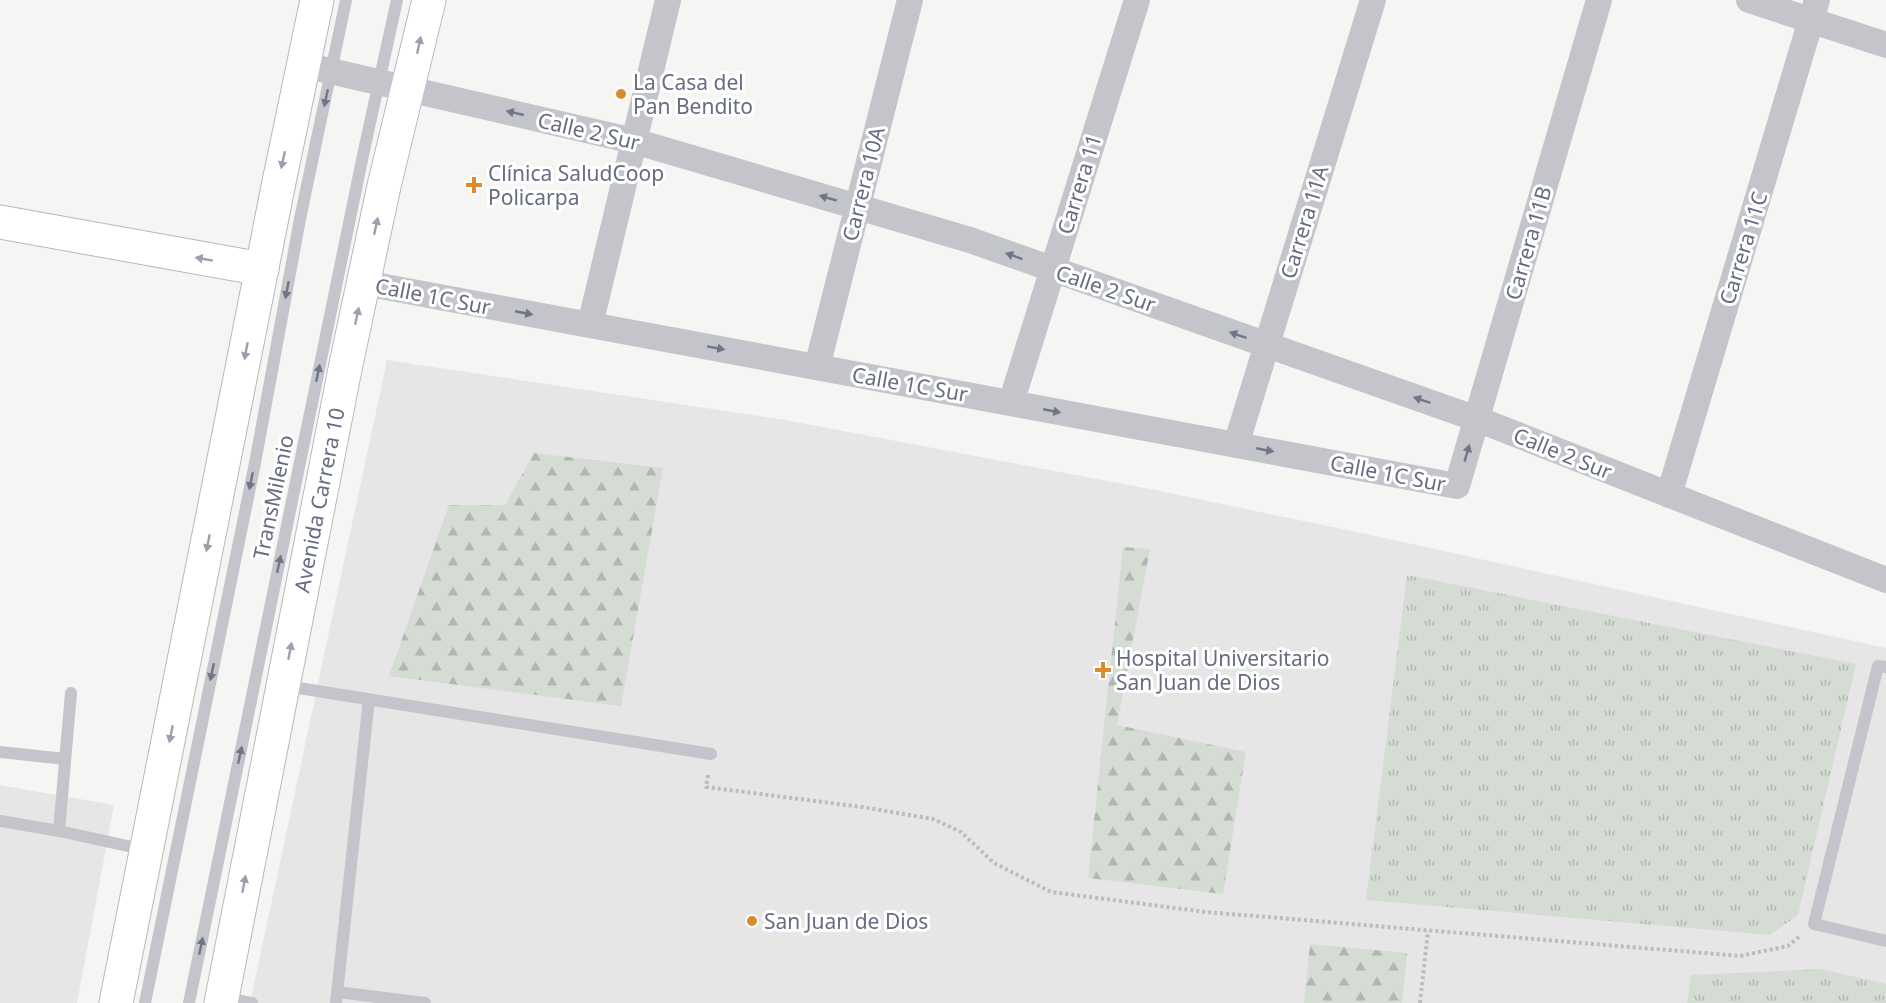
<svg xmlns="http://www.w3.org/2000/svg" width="1886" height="1003" viewBox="0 0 1886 1003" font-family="'Noto Sans',sans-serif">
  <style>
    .built { fill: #e6e6e6 }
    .grass { fill: url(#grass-tufts) }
    .forest { fill: url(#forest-firs) }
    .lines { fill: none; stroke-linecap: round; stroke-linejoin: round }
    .secondary-casing { stroke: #b6b8be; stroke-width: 35 }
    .primary-casing { stroke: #b7b8bd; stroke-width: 35 }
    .path { stroke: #bbbcbf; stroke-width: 4; stroke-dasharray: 3 3; stroke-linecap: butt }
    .lane { stroke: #c4c5ca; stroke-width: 12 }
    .street { stroke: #c4c5ca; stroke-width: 26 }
    .secondary { stroke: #fff; stroke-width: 33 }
    .primary { stroke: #fff; stroke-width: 33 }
    .oneway { fill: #9ca0ae }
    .oneway2 { fill: #6f7689 }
    .poi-dot { fill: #d98b2f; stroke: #fff; stroke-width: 2 }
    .labels { text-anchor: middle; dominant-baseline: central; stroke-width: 6; stroke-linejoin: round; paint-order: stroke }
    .poi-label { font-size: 21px; fill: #666d82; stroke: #fff; text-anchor: start }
    .street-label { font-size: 21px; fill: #666d82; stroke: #fff }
  </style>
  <defs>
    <pattern id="grass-tufts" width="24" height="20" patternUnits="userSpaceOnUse" patternTransform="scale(1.5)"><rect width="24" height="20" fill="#d5dcd4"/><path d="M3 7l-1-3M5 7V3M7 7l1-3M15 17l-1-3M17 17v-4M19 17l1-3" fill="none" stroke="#b1b7b1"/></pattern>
    <pattern id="forest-firs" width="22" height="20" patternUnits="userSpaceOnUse" patternTransform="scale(1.5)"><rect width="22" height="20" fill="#d5dcd4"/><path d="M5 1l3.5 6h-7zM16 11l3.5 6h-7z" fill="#b1b7b1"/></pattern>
  </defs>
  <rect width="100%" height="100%" fill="#f5f6f3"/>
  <!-- built -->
  <path class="built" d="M387,360L785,420L1155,490L1366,534L1886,648V1003H250Z
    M0,785L114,805L77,1003H0Z"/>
  <!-- grass -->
  <path class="grass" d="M1407,575L1856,664L1798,915L1770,935L1366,900Z
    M1821,969L1886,984V1003H1687L1691,975Z"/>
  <!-- forest -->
  <path class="forest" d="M534,453L663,468L621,706L389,676L449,505H505Z
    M1123,547L1150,549L1117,725L1246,752L1223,894L1088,878Z
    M1310,944L1407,953L1402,1003H1304Z"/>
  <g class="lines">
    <defs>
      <path id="secondary" d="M0,222L262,269"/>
      <path id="primary" d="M116,1003L279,182L317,0
        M221,1003L345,369L384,186L429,0"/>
    </defs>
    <!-- secondary casing -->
    <use href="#secondary" class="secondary-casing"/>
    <!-- primary casing -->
    <use href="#primary" class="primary-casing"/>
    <!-- path -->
    <path class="path" d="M708,775L706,787L862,807L933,819L961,832L994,863L1051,892L1206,912L1740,956L1788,946L1800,936
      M1420,1003L1428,931"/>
    <!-- lane -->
    <path class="lane" d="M1886,667L1878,666L1814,924L1886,941
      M286,686L711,754
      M0,752L65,759
      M0,821L59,831L146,850
      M59,831L71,693
      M337,992L425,1003
      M223,998L252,1003
      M145,1003L255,463L300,219L346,0
      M189,1003L363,155L397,0
      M336,1003L369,699"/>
    <!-- street -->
    <path class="street" d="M1749,0L1886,45
      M304,65L634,141L970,240L1477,419L1886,580
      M364,283L1457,486L1599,0
      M590,325L668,0
      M817,367L910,0
      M1011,403L1137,0
      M1236,445L1373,0
      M1669,495L1817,0"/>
    <!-- secondary -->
    <use href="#secondary" class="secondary"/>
    <!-- primary -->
    <use href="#primary" class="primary"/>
  </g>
  <!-- one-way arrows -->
  <defs><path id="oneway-solid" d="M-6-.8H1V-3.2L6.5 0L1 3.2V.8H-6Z" transform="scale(1.5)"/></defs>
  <g class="oneway">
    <use href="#oneway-solid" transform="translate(419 45) rotate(-78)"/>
    <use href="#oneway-solid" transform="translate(283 160) rotate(102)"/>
    <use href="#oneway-solid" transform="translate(376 226) rotate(-78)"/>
    <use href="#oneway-solid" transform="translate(204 259) rotate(-170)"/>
    <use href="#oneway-solid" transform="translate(357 316) rotate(-78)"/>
    <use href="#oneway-solid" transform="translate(246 351) rotate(101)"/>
    <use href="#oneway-solid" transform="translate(208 543) rotate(101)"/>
    <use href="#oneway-solid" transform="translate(290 651) rotate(-79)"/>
    <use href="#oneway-solid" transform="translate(171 734) rotate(101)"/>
    <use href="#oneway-solid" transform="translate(244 884) rotate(-79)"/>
  </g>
  <g class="oneway2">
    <use href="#oneway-solid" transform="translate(326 98) rotate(102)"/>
    <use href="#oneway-solid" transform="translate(515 113) rotate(-167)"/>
    <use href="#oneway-solid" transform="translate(828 198) rotate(-164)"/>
    <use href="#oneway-solid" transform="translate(1014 256) rotate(-160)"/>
    <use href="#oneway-solid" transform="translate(287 290) rotate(101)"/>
    <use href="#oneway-solid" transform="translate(524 313) rotate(11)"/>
    <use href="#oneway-solid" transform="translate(1238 335) rotate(-161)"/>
    <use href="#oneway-solid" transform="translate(716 348) rotate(10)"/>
    <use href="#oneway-solid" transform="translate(318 373) rotate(-78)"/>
    <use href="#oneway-solid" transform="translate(1422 400) rotate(-161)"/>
    <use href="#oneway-solid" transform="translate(1052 411) rotate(11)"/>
    <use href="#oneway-solid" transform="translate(1265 450) rotate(11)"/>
    <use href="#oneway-solid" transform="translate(1467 453) rotate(-74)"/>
    <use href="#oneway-solid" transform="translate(251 481) rotate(102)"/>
    <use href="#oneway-solid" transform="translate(279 564) rotate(-78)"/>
    <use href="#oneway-solid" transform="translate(212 672) rotate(102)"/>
    <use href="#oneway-solid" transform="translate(240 755) rotate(-78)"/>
    <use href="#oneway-solid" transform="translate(201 946) rotate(-78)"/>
  </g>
  <!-- markers -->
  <g class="poi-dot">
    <circle cx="621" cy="94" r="6"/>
    <path d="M471 176h6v6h6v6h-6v6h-6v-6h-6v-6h6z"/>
    <path d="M1100 661h6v6h6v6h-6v6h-6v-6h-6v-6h6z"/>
    <circle cx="752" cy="921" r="6"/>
  </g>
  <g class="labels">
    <!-- poi labels -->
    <g class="poi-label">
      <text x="633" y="82">La Casa del<tspan x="633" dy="24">Pan Bendito</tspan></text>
      <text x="488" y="173">Clínica SaludCoop<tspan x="488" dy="24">Policarpa</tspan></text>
      <text x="1116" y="658">Hospital Universitario<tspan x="1116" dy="24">San Juan de Dios</tspan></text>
      <text x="764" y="921">San Juan de Dios</text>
    </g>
    <!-- street labels -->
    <g class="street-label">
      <text transform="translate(589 131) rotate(13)">Calle 2 Sur</text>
      <text transform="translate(863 184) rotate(-76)">Carrera 10A</text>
      <text transform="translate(1079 184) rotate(-73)">Carrera 11</text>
      <text transform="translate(1304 222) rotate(-73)">Carrera 11A</text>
      <text transform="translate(1528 243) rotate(-74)">Carrera 11B</text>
      <text transform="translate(1743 248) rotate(-73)">Carrera 11C</text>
      <text transform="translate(1106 288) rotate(19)">Calle 2 Sur</text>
      <text transform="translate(433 296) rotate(11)">Calle 1C Sur</text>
      <text transform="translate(910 384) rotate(10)">Calle 1C Sur</text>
      <text transform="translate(1563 453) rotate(22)">Calle 2 Sur</text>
      <text transform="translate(1388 473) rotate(11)">Calle 1C Sur</text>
      <text transform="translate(273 497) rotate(-78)">TransMilenio</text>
      <text transform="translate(319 500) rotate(-79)">Avenida Carrera 10</text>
    </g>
  </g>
</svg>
